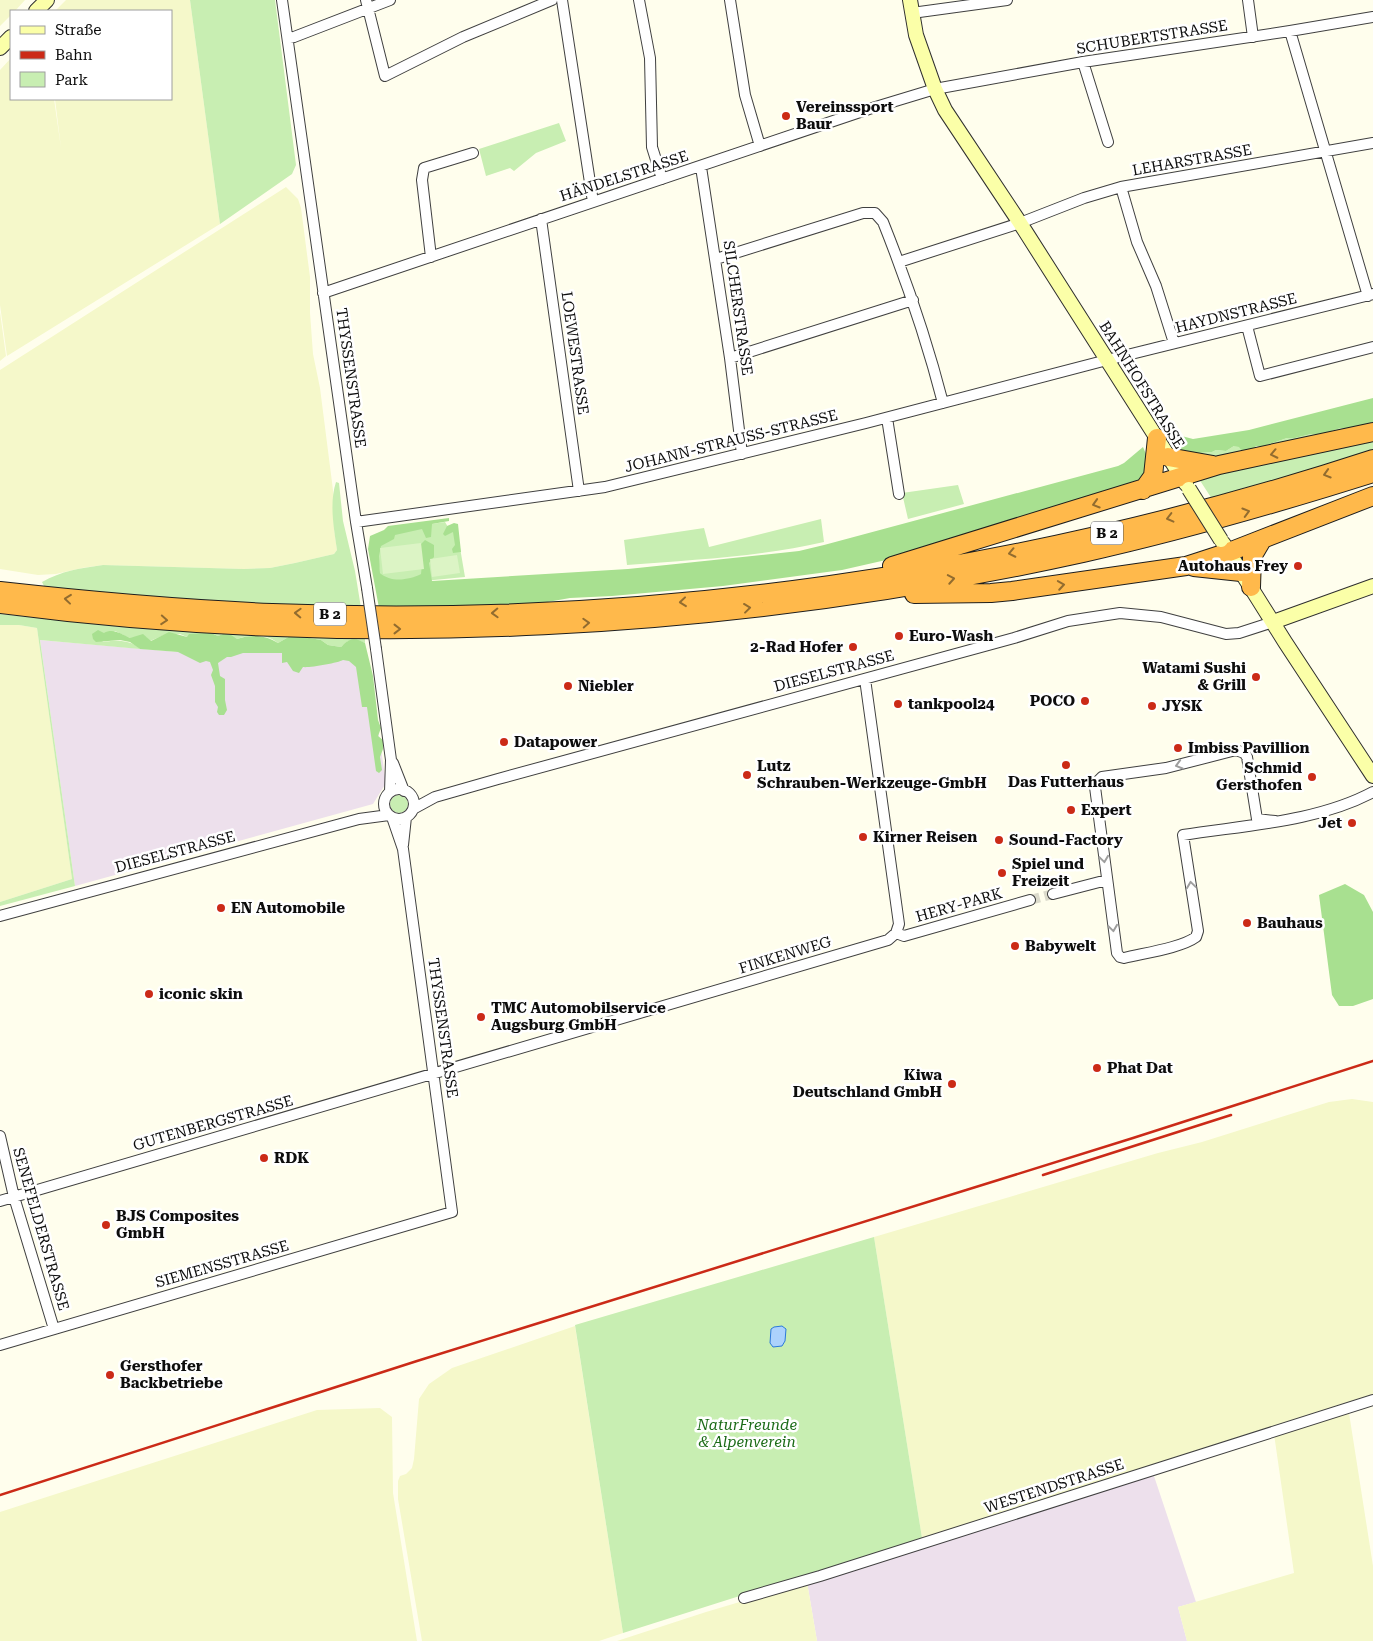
<svg xmlns="http://www.w3.org/2000/svg" width="1373" height="1641" viewBox="0 0 1373 1641" font-family="'Roboto Serif',serif">
  <style>
    .industrial { fill: #ede0ec }
    .farmland { fill: #f5f8ca }
    .green { fill: #c8eeb2 }
    .forest { fill: #a8e090 }
    .pitch { fill: #dcf4c5 }
    .water { fill: #acd2fc; stroke: #2b79db }
    .lines { fill: none; stroke-linecap: round; stroke-linejoin: round }
    .street-tunnel { stroke: #dbdacb; stroke-width: 10; stroke-dasharray: 10 5; stroke-linecap: butt }
    .street-casing { stroke: #404040; stroke-width: 12 }
    .secondary-casing { stroke: #2f2f2f; stroke-width: 16 }
    .highway-casing { stroke: #1e1e1e; stroke-width: 20 }
    .street { stroke: #fff; stroke-width: 10 }
    .secondary { stroke: #fbffa8; stroke-width: 14 }
    .highway { stroke: #ffb94b; stroke-width: 18 }
    .rail { stroke: #cb2a17; stroke-width: 2.5 }
    .street-bridge-casing { stroke: #404040; stroke-width: 12; stroke-linecap: butt }
    .secondary-bridge-casing { stroke: #2f2f2f; stroke-width: 16; stroke-linecap: butt }
    .street-bridge { stroke: #fff; stroke-width: 10 }
    .secondary-bridge { stroke: #fbffa8; stroke-width: 14 }
    .oneway { stroke: #926c2f }
    .oneway2 { stroke: #9e9e9e }
    .poi-dot { fill: #cb2a17; stroke: #fff; stroke-width: 2 }
    .labels { text-anchor: middle; dominant-baseline: central; stroke-width: 5; stroke-linejoin: round; paint-order: stroke }
    .shield { fill: #fff; stroke: #565656; stroke-width: 1 }
    .shield-label { font-size: 14px; font-weight: bold; fill: #0d0d0d }
    .street-label { font-size: 15px; fill: #0d0d0d; stroke: #fff }
    .poi-label { font-size: 15px; font-weight: bold; fill: #0d0d0d; stroke: #fff; text-anchor: start }
    .park-label { font-size: 15px; font-style: italic; fill: #1b6b17; stroke: #fff }
  </style>
  <rect width="100%" height="100%" fill="#fffeed"/>
  <!-- industrial -->
  <path class="industrial" d="M40,640L178,652L367,654L386,783L373,804L75,886Z
    M1153,1473L1196,1602L1178,1607L1187,1641H817L807,1582Z"/>
  <!-- farmland -->
  <path class="farmland" d="M0,0H25L15,11H11V15L0,26Z
    M66,0H190L220,224L7,356L0,305V70L11,58V99H54L61,148L55,99H171V11H55Z
    M286,187L298,199L301,208L310,277V313L313,354L320,388L333,490L334,529L337,550L334,554L295,563L270,568L244,569L103,565L82,568L56,574L38,575L0,569V370Z
    M0,312L6,356L0,361Z
    M0,625H19L37,628L72,879L0,902Z
    M1352,1099L1373,1102V1394L922,1538L874,1237L1158,1153L1202,1142L1329,1102Z
    M575,1326L623,1633L599,1641H422L398,1499V1481L400,1476L406,1474L412,1468L414,1459L419,1399L429,1384L452,1368Z
    M380,1408L392,1417L393,1493L417,1641H0V1512L317,1410Z
    M1349,1413L1373,1566V1641H1187L1178,1607L1294,1573L1274,1434Z
    M807,1582L817,1641H617L706,1612Z"/>
  <!-- green -->
  <path class="green" d="M190,0H275L296,165L292,174L220,224Z
    M559,123L566,141L536,153L514,171L510,168L486,176L479,149Z
    M1373,422V426L1226,457H1195L1199,453L1212,452L1216,450L1226,451L1234,446L1261,447L1287,438H1295L1311,434H1322L1341,428H1352Z
    M1373,437V452L1285,479L1243,488L1219,498L1212,499L1199,479L1200,476Z
    M336,482L339,483L343,521L355,571L361,608H312L46,590L42,582C61,571 81,568 103,565L244,569L270,568L295,563L334,554L337,550C334,529 329,503 336,482Z
    M958,485L964,504L908,519L902,493Z
    M821,519L824,542C760,557 692,560 627,565L624,540L704,528L709,547Z
    M445,522L448,527L457,530L465,577L382,585L375,540L392,530Z
    M0,614L123,627L156,626L365,636V643C355,638 349,638 341,647L328,645L321,640L292,635L278,643L272,639L261,635L243,637L237,639L223,634L218,636L211,633L187,637L180,634L164,635L150,641L146,637L130,638L115,631L102,642C115,640 130,639 140,649L40,640L75,886L0,906V902L72,879L37,628L19,625H0Z
    M390 804a9 9 0 1 1 18 0a9 9 0 1 1-18 0Z
    M874,1237L922,1538L623,1633L575,1325Z"/>
  <!-- forest -->
  <path class="forest" d="M1373,398V422L1352,428H1341L1322,434H1311L1295,438H1287L1261,447L1256,446C1252,451 1248,452 1242,451L1239,447L1234,446L1226,451L1216,450L1212,452L1199,453L1195,457L1182,453L1170,440L1171,435L1174,434L1193,439L1249,430Z
    M1143,447L1149,461L1145,481L908,555L842,570L723,586L612,596L570,598L536,604L379,608L368,549L370,536L384,530L388,526L449,518V521L432,524L431,537L426,538L422,529L395,535L394,539L381,546L379,556L380,573C391,583 409,580 421,574L422,564L420,545L425,540L434,545V557L429,563L432,581L628,569L799,551L824,545L1118,466L1124,463Z
    M454,523L458,524L461,552L453,553L452,549L455,545L453,532L445,536L443,534L447,526Z
    M98,630L104,633C113,628 121,634 130,638L143,634L151,641L169,632L187,637L189,634L211,633L218,636L223,634L231,635L237,639C251,634 266,635 278,643L292,635L321,640L328,645L341,647C349,638 355,637 365,643L373,676L378,720L381,728L378,736L383,740V749L380,757L382,770L379,773L376,771L367,707H362L356,667L349,661L343,660C338,663 309,668 303,667L299,673L293,671L287,662L282,663V653H243L231,657H227L218,663L220,676L225,679V700L227,710L224,715H219L217,712L218,707L215,702V686L211,675L213,670L210,662L206,661L200,663L178,652L140,649L130,642L120,640L96,642L93,639L92,634Z
    M1345,884L1364,895L1373,912V999L1353,1006H1339L1332,995L1319,895Z"/>
  <!-- pitch -->
  <path class="pitch" d="M421,543L424,569L383,574L380,548Z
    M457,555L460,573L432,577L430,559Z"/>
  <!-- water -->
  <path class="water" d="M782,1326L786,1329L785,1341L782,1346L773,1347L770,1343L771,1329L774,1327Z"/>
  <g class="lines">
    <!-- street-tunnel -->
    <path class="street-tunnel" d="M1030,900L1053,894"/>
    <defs>
      <path id="street" d="M282,0L356,522L367,588
        M366,0L385,76L463,37L552,0
        M562,0L593,202
        M639,0L650,58L652,147L662,179
        M730,0L745,95L760,146
        M1248,0L1253,37
        M912,13L1007,0
        M1290,31L1368,296
        M288,38L294,37L390,0
        M1083,62L1108,142
        M701,167L730,358L742,454
        M1121,187L1137,242L1156,286L1174,343
        M541,219L579,491
        M431,257L422,180L424,168L473,153
        M716,259L863,213H875L883,222C907,282 927,341 943,403
        M899,262L1020,223L1084,198L1121,187L1373,143
        M323,293L869,109L935,89L1083,62L1290,31L1373,17
        M1247,326L1260,376L1373,347
        M730,358L913,300
        M887,418L899,494
        M356,522L605,487L866,423L1107,360L1373,294
        M376,649L391,760L390,792
        M393,763L404,791
        M384 804a15 15 0 1 1 30 0a15 15 0 1 1-30 0Z
        M413,809L435,797L498,779L1014,638L1068,621L1120,613L1161,617L1226,634L1239,633L1273,622
        M1275,821L1257,819L1247,757L1244,753L1236,750L1166,768L1102,777L1097,782L1095,787L1117,953L1120,957L1124,958C1144,953 1181,948 1196,937L1198,931L1183,835C1246,825 1317,822 1373,792
        M403,845L406,817
        M1053,894L1107,880
        M0,916L359,819L389,815
        M896,933L904,936L1030,900
        M0,1136L14,1197L54,1329
        M0,1201L888,940L896,933L899,924L865,679
        M0,1345L452,1212L403,849L392,817
        M744,1598L820,1576L1373,1400"/>
      <path id="secondary" d="M910,0L916,35L935,89L945,110L1020,223L1186,484
        M36,11L47,0
        M0,48L11,37
        M1223,543L1285,642L1373,776
        M1273,622L1373,586"/>
      <path id="highway" d="M1168,457L1213,465
        M1143,490L1153,476L1157,438
        M892,566L1219,465L1373,432
        M1194,567L1241,572
        M1251,587L1252,557L1262,540
        M0,591C90,601 181,609 272,613C643,628 1019,575 1373,459
        M914,594L991,593L1012,591L1186,566L1229,552L1373,496
        M0,604C360,651 729,631 1083,553C1181,531 1278,503 1373,473"/>
    </defs>
    <!-- street casing -->
    <use href="#street" class="street-casing"/>
    <!-- secondary casing -->
    <use href="#secondary" class="secondary-casing"/>
    <!-- highway casing -->
    <use href="#highway" class="highway-casing"/>
    <!-- street -->
    <use href="#street" class="street"/>
    <!-- secondary -->
    <use href="#secondary" class="secondary"/>
    <!-- highway -->
    <use href="#highway" class="highway"/>
    <!-- rail -->
    <path class="rail" d="M1043,1175L1231,1115
      M0,1495L417,1361L1133,1138L1373,1061"/>
    <defs>
      <path id="street-bridge" d="M367,588L376,649"/>
      <path id="secondary-bridge" d="M1189,489L1221,540"/>
    </defs>
    <!-- street-bridge casing -->
    <use href="#street-bridge" class="street-bridge-casing"/>
    <!-- secondary-bridge casing -->
    <use href="#secondary-bridge" class="secondary-bridge-casing"/>
    <!-- street-bridge -->
    <use href="#street-bridge" class="street-bridge"/>
    <!-- secondary-bridge -->
    <use href="#secondary-bridge" class="secondary-bridge"/>
  </g>
  <!-- one-way arrows -->
  <defs><path id="oneway-chevron" d="M-2-3.5L2.5 0L-2 3.5" fill="none" stroke-width="1.6" stroke-linecap="round" stroke-linejoin="round" transform="scale(1.25)"/></defs>
  <g class="oneway">
    <use href="#oneway-chevron" transform="translate(1274 454) rotate(168)"/>
    <use href="#oneway-chevron" transform="translate(1327 474) rotate(163)"/>
    <use href="#oneway-chevron" transform="translate(1096 504) rotate(163)"/>
    <use href="#oneway-chevron" transform="translate(1246 512) rotate(-16)"/>
    <use href="#oneway-chevron" transform="translate(1170 518) rotate(166)"/>
    <use href="#oneway-chevron" transform="translate(1012 553) rotate(168)"/>
    <use href="#oneway-chevron" transform="translate(951 579) rotate(-10)"/>
    <use href="#oneway-chevron" transform="translate(1061 585) rotate(-9)"/>
    <use href="#oneway-chevron" transform="translate(68 599) rotate(-174)"/>
    <use href="#oneway-chevron" transform="translate(683 602) rotate(174)"/>
    <use href="#oneway-chevron" transform="translate(747 608) rotate(-7)"/>
    <use href="#oneway-chevron" transform="translate(298 613) rotate(-178)"/>
    <use href="#oneway-chevron" transform="translate(495 613) rotate(178)"/>
    <use href="#oneway-chevron" transform="translate(164 620) rotate(4)"/>
    <use href="#oneway-chevron" transform="translate(586 623) rotate(-3)"/>
    <use href="#oneway-chevron" transform="translate(397 629)"/>
  </g>
  <g class="oneway2">
    <use href="#oneway-chevron" transform="translate(1179 765) rotate(164)"/>
    <use href="#oneway-chevron" transform="translate(1104 859) rotate(82)"/>
    <use href="#oneway-chevron" transform="translate(1191 885) rotate(-98)"/>
    <use href="#oneway-chevron" transform="translate(1113 928) rotate(82)"/>
  </g>
  <!-- markers -->
  <g class="poi-dot">
    <circle cx="786" cy="116" r="5"/>
    <circle cx="1298" cy="566" r="5"/>
    <circle cx="899" cy="636" r="5"/>
    <circle cx="853" cy="647" r="5"/>
    <circle cx="1256" cy="677" r="5"/>
    <circle cx="568" cy="686" r="5"/>
    <circle cx="1085" cy="701" r="5"/>
    <circle cx="898" cy="704" r="5"/>
    <circle cx="1152" cy="706" r="5"/>
    <circle cx="504" cy="742" r="5"/>
    <circle cx="1178" cy="748" r="5"/>
    <circle cx="1066" cy="765" r="5"/>
    <circle cx="747" cy="775" r="5"/>
    <circle cx="1312" cy="777" r="5"/>
    <circle cx="1071" cy="810" r="5"/>
    <circle cx="1352" cy="823" r="5"/>
    <circle cx="863" cy="837" r="5"/>
    <circle cx="999" cy="840" r="5"/>
    <circle cx="1002" cy="873" r="5"/>
    <circle cx="221" cy="908" r="5"/>
    <circle cx="1247" cy="923" r="5"/>
    <circle cx="1015" cy="946" r="5"/>
    <circle cx="149" cy="994" r="5"/>
    <circle cx="481" cy="1017" r="5"/>
    <circle cx="1097" cy="1068" r="5"/>
    <circle cx="952" cy="1084" r="5"/>
    <circle cx="264" cy="1158" r="5"/>
    <circle cx="106" cy="1225" r="5"/>
    <circle cx="110" cy="1375" r="5"/>
  </g>
  <g class="labels">
    <!-- shield labels -->
    <g class="shield">
      <rect x="1091" y="521.5" width="32" height="23" rx="4"/>
      <rect x="314" y="602.5" width="32" height="23" rx="4"/>
    </g>
    <g class="shield-label">
      <text x="1107" y="533">B 2</text>
      <text x="330" y="614">B 2</text>
    </g>
    <!-- street labels -->
    <g class="street-label">
      <text transform="translate(1152 37) rotate(-9)">SCHUBERTSTRASSE</text>
      <text transform="translate(1192 160) rotate(-10)">LEHARSTRASSE</text>
      <text transform="translate(624 176) rotate(-18)">HÄNDELSTRASSE</text>
      <text transform="translate(738 308) rotate(82)">SILCHERSTRASSE</text>
      <text transform="translate(1236 313) rotate(-14)">HAYDNSTRASSE</text>
      <text transform="translate(575 353) rotate(82)">LOEWESTRASSE</text>
      <text transform="translate(351 378) rotate(82)">THYSSENSTRASSE</text>
      <text transform="translate(1142 385) rotate(58)">BAHNHOFSTRASSE</text>
      <text transform="translate(731 441) rotate(-14)">JOHANN-STRAUSS-STRASSE</text>
      <text transform="translate(834 671) rotate(-15)">DIESELSTRASSE</text>
      <text transform="translate(175 852) rotate(-15)">DIESELSTRASSE</text>
      <text transform="translate(959 905) rotate(-16)">HERY-PARK</text>
      <text transform="translate(785 955) rotate(-17)">FINKENWEG</text>
      <text transform="translate(443 1028) rotate(82)">THYSSENSTRASSE</text>
      <text transform="translate(213 1123) rotate(-16)">GUTENBERGSTRASSE</text>
      <text transform="translate(41 1229) rotate(74)">SENEFELDERSTRASSE</text>
      <text transform="translate(222 1264) rotate(-16)">SIEMENSSTRASSE</text>
      <text transform="translate(1054 1486) rotate(-18)">WESTENDSTRASSE</text>
    </g>
    <!-- poi labels -->
    <g class="poi-label">
      <text x="796" y="107">Vereinssport<tspan x="796" dy="17">Baur</tspan></text>
      <text x="1288" y="566" text-anchor="end">Autohaus Frey</text>
      <text x="909" y="636">Euro-Wash</text>
      <text x="843" y="647" text-anchor="end">2-Rad Hofer</text>
      <text x="1246" y="668" text-anchor="end">Watami Sushi<tspan x="1246" dy="17">&amp; Grill</tspan></text>
      <text x="578" y="686">Niebler</text>
      <text x="1075" y="701" text-anchor="end">POCO</text>
      <text x="908" y="704">tankpool24</text>
      <text x="1162" y="706">JYSK</text>
      <text x="514" y="742">Datapower</text>
      <text x="1188" y="748">Imbiss Pavillion</text>
      <text x="757" y="766">Lutz<tspan x="757" dy="17">Schrauben-Werkzeuge-GmbH</tspan></text>
      <text x="1302" y="768" text-anchor="end">Schmid<tspan x="1302" dy="17">Gersthofen</tspan></text>
      <text x="1066" y="782" text-anchor="middle">Das Futterhaus</text>
      <text x="1081" y="810">Expert</text>
      <text x="1342" y="823" text-anchor="end">Jet</text>
      <text x="873" y="837">Kirner Reisen</text>
      <text x="1009" y="840">Sound-Factory</text>
      <text x="1012" y="864">Spiel und<tspan x="1012" dy="17">Freizeit</tspan></text>
      <text x="231" y="908">EN Automobile</text>
      <text x="1257" y="923">Bauhaus</text>
      <text x="1025" y="946">Babywelt</text>
      <text x="159" y="994">iconic skin</text>
      <text x="491" y="1008">TMC Automobilservice<tspan x="491" dy="17">Augsburg GmbH</tspan></text>
      <text x="1107" y="1068">Phat Dat</text>
      <text x="942" y="1075" text-anchor="end">Kiwa<tspan x="942" dy="17">Deutschland GmbH</tspan></text>
      <text x="274" y="1158">RDK</text>
      <text x="116" y="1216">BJS Composites<tspan x="116" dy="17">GmbH</tspan></text>
      <text x="120" y="1366">Gersthofer<tspan x="120" dy="17">Backbetriebe</tspan></text>
    </g>
    <!-- park labels -->
    <g class="park-label">
      <text x="747" y="1425">NaturFreunde<tspan x="747" dy="17">&amp; Alpenverein</tspan></text>
    </g>
  </g>
  <!-- legend -->
  <rect x="10" y="10" width="162" height="90" fill="#ffffff" stroke="#9e9e9e"/>
  <rect x="20" y="26" width="25" height="8" fill="#fbffa8" stroke="#9e9e9e"/>
  <text x="55" y="35" font-size="15" fill="#0d0d0d">Straße</text>
  <rect x="20" y="51" width="25" height="8" fill="#cb2a17" stroke="#9e9e9e"/>
  <text x="55" y="60" font-size="15" fill="#0d0d0d">Bahn</text>
  <rect x="20" y="72" width="25" height="15" fill="#c8eeb2" stroke="#9e9e9e"/>
  <text x="55" y="85" font-size="15" fill="#0d0d0d">Park</text>
</svg>
